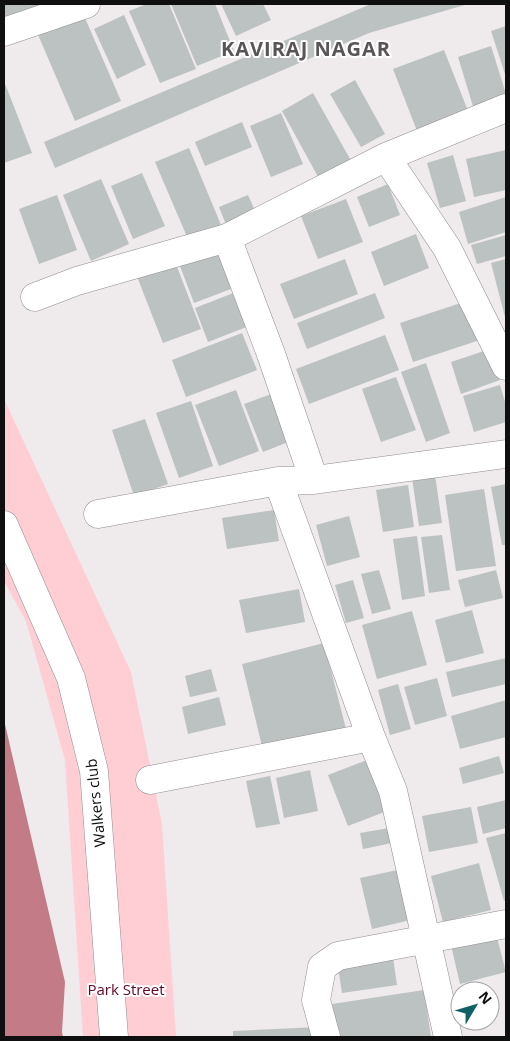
<svg xmlns="http://www.w3.org/2000/svg" width="510" height="1041" viewBox="0 0 510 1041" font-family="'Open Sans',sans-serif">
  <style>
    .green { fill: #ffced5 }
    .water { fill: #c37b87 }
    .building { fill: #bcc1c1 }
    .lines { fill: none; stroke-linecap: round; stroke-linejoin: round }
    .minor-casing { stroke: #918c8d; stroke-width: 29 }
    .minor { stroke: #fff; stroke-width: 28 }
    .labels { text-anchor: middle; dominant-baseline: central; stroke-width: 4; stroke-linejoin: round; paint-order: stroke }
    .street-label { font-size: 15px; fill: #100f0f; stroke: #fff }
    .park-label { font-size: 15px; fill: #600525; stroke: #fff }
    .district-label { font-size: 20px; font-weight: bold; letter-spacing: 1px; fill: #595556; stroke: #fff }
  </style>
  <rect width="100%" height="100%" fill="#efeaeb"/>
  <!-- green -->
  <path class="green" d="M4,399L131,672L162,824L176,1037H83L65,760L26,621L4,581Z"/>
  <!-- water -->
  <path class="water" d="M4,720L65,982L62,1032L63,1037H4Z"/>
  <!-- building -->
  <path class="building" d="M4,4H69L4,28Z
    M147,4H169L196,69L160,83L129,11Z
    M171,4H215L234,51L197,66Z
    M221,4H263L271,20L236,36Z
    M371,4H468L369,33L55,168L44,142Z
    M82,11L121,101L75,121L36,30Z
    M124,15L146,65L117,79L94,29Z
    M506,26V77L491,31Z
    M491,46L506,94V106L476,116L458,57Z
    M444,50L470,116L419,136L393,69Z
    M355,80L385,134L361,147L330,94Z
    M4,81L32,153L4,163Z
    M313,93L354,166L322,184L282,111Z
    M281,113L303,164L271,177L250,126Z
    M242,122L252,147L205,166L195,142Z
    M189,148L221,225L188,239L155,162Z
    M506,150V190L474,197L466,159Z
    M453,155L466,201L440,208L427,163Z
    M142,173L165,226L133,239L111,186Z
    M101,179L129,244L91,261L63,195Z
    M388,184L400,215L369,227L357,197Z
    M57,195L77,250L39,264L19,209Z
    M248,195L257,215L227,227L219,207Z
    M506,197V232L468,244L459,212Z
    M346,199L363,242L318,259L301,216Z
    M416,234L429,268L384,286L371,252Z
    M506,235V256L477,264L471,245Z
    M225,249L239,286L194,303L180,266Z
    M174,259L201,329L163,343L136,274Z
    M345,259L358,294L294,319L280,284Z
    M506,259V321L491,263Z
    M241,290L254,324L208,342L195,308Z
    M375,293L385,318L307,349L297,323Z
    M470,300L483,339L413,362L400,323Z
    M242,333L257,370L186,397L172,360Z
    M385,335L399,370L309,404L296,369Z
    M490,349L500,380L461,394L451,362Z
    M426,363L450,433L426,442L401,372Z
    M396,377L416,430L381,442L362,389Z
    M500,385L506,405V422L474,432L463,396Z
    M236,390L259,451L219,466L195,405Z
    M277,392L296,439L263,452L244,404Z
    M191,401L213,466L179,478L156,413Z
    M145,419L168,484L134,496L112,430Z
    M435,475L442,523L419,526L412,478Z
    M506,484V545H502L491,487Z
    M408,485L414,527L383,532L376,490Z
    M484,489L496,566L456,571L445,495Z
    M274,510L279,541L227,549L222,518Z
    M349,516L360,557L327,566L316,525Z
    M442,535L450,590L429,593L421,537Z
    M417,536L425,596L402,600L393,539Z
    M379,570L391,609L372,614L361,574Z
    M496,570L503,598L465,607L458,580Z
    M353,580L364,618L346,623L335,585Z
    M299,589L305,622L246,633L239,600Z
    M472,610L484,653L446,663L435,620Z
    M412,611L427,665L377,679L362,625Z
    M324,643L346,729L263,750L242,664Z
    M506,658V684L452,697L446,672Z
    M211,669L217,691L190,697L185,676Z
    M437,678L447,716L415,725L404,687Z
    M398,684L411,729L390,735L378,690Z
    M219,697L226,725L188,734L182,707Z
    M506,700V737L460,749L451,716Z
    M499,756L504,773L463,784L459,768Z
    M367,760L387,811L348,826L328,775Z
    M310,770L318,811L284,818L276,778Z
    M270,776L280,824L256,828L246,781Z
    M506,800V828L483,834L477,807Z
    M471,807L478,843L429,852L422,816Z
    M389,828L392,843L363,849L360,833Z
    M506,833V900L504,901L486,838Z
    M479,863L491,910L443,922L431,876Z
    M407,868L419,918L372,929L360,878Z
    M495,930L506,972L460,984L450,941Z
    M392,951L397,985L342,993L337,960Z
    M424,990L431,1037H337L332,1004Z
    M318,1027L319,1037H233V1031Z"/>
  <g class="lines">
    <defs>
      <path id="minor" d="M4,32L86,4
        M386,157L447,248L506,366
        M227,238L271,354L314,480
        M35,297L77,281L227,238L386,157L506,108
        M278,481L371,737L393,791L448,1037
        M98,514L278,481L314,480L506,454
        M4,525L71,678L94,771L114,1037
        M150,780L371,737
        M326,1037L316,1000L322,967L338,956L506,924"/>
    </defs>
    <!-- minor casing -->
    <use href="#minor" class="minor-casing"/>
    <!-- minor -->
    <use href="#minor" class="minor"/>
  </g>
  <g class="labels">
    <!-- street labels -->
    <g class="street-label">
      <text transform="translate(95 803) rotate(-96)">Walkers club</text>
    </g>
    <!-- park labels -->
    <g class="park-label">
      <text x="126" y="989">Park Street</text>
    </g>
    <!-- district labels -->
    <g class="district-label">
      <text x="306" y="48">KAVIRAJ NAGAR</text>
    </g>
  </g>
  <!-- border -->
  <rect width="510" height="1041" fill="none" stroke="#100f0f" stroke-width="10"/>
  <!-- north arrow -->
  <g transform="translate(475 1006) rotate(52)"><circle r="24" fill="#ffffff" stroke="#9f9f9f"/>
  <path d="M0-4L9 19L0 12L-9 19Z" fill="#106166"/>
  <text y="-8" font-size="14" font-weight="bold" text-anchor="middle" fill="#100f0f">N</text>
  </g>
</svg>
